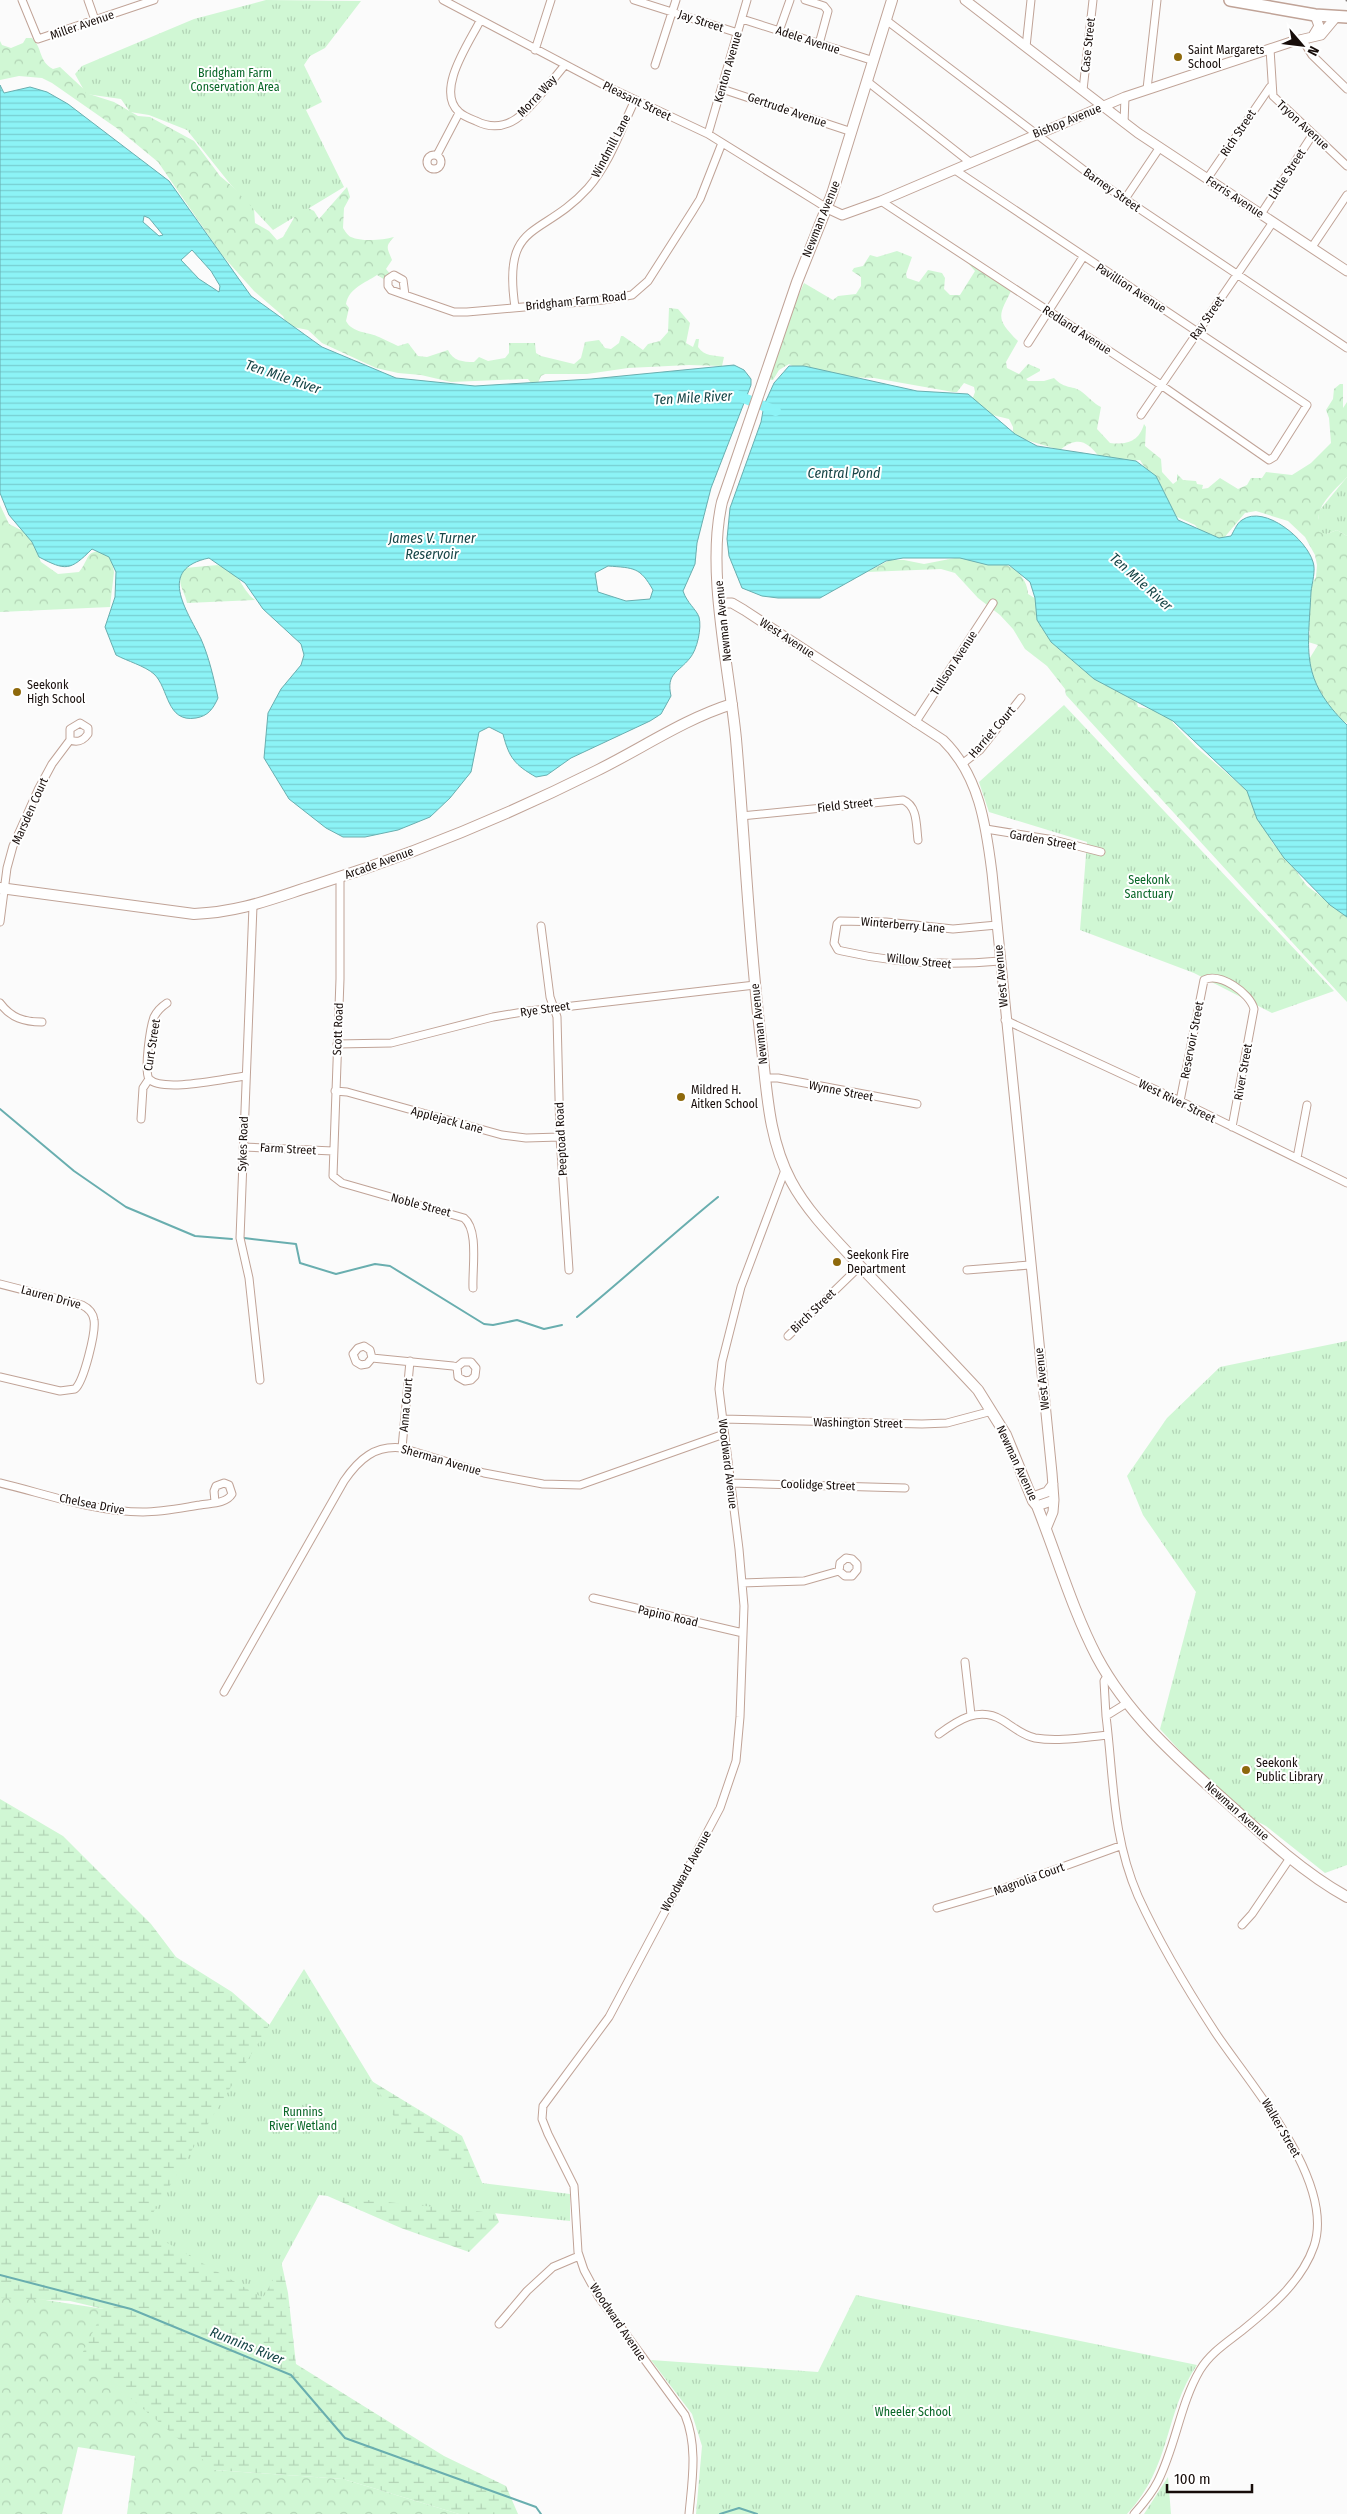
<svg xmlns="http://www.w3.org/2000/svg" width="1347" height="2514" viewBox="0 0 1347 2514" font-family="'Fira Sans Condensed',sans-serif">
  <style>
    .forest { fill: url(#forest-crowns) }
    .wetland { fill: url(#wetland-marsh) }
    .park { fill: url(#park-tufts) }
    .water { fill: url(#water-rules); stroke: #69aeaf; fill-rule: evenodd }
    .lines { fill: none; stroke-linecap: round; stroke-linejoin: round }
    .stream { stroke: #69aeaf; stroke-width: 2 }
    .river { stroke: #8cf3f6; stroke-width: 10 }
    .minor-casing { stroke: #c0a397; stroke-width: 9 }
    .tertiary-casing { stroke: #c0a397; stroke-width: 11 }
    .secondary-casing { stroke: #c0a397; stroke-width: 12 }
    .primary-casing { stroke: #c0a397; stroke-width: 14 }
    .minor { stroke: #fff; stroke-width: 7 }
    .tertiary { stroke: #fff; stroke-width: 9 }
    .secondary { stroke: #fff; stroke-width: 10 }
    .primary { stroke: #fff; stroke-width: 11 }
    .rail { stroke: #807b79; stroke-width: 2; stroke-dasharray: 10 5; stroke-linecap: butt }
    .poi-dot { fill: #8e690c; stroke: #fff; stroke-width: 2 }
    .labels { text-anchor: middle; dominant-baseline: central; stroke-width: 4; stroke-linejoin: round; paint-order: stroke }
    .street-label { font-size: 12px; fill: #170d0a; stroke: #fff }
    .poi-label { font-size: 12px; fill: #170d0a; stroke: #fff; text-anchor: start }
    .park-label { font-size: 12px; fill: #096728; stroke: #fff }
    .water-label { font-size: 14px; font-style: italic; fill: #164547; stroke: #fff }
  </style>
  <defs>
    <pattern id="forest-crowns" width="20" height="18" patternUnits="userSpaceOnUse" patternTransform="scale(1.25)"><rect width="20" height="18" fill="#d0f7d4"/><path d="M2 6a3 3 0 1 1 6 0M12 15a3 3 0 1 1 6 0" fill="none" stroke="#b2d3b5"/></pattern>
    <pattern id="wetland-marsh" width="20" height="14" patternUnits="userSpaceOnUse" patternTransform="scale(1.25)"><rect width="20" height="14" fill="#d0f7d4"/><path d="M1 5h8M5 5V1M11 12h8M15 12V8" fill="none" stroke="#b2d3b5"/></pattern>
    <pattern id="park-tufts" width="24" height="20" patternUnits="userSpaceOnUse" patternTransform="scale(1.25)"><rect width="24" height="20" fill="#d0f7d4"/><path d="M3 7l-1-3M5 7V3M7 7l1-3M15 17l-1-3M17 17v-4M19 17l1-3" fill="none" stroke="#b2d3b5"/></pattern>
    <pattern id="water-rules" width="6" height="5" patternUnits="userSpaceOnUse" patternTransform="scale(1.25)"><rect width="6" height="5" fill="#8cf3f6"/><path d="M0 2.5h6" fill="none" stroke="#78cfd2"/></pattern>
  </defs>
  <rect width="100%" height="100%" fill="#fbfbfb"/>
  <!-- forest -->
  <path class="forest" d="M26,38H32C43,48 38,61 53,69L60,67L89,94L114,102L138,116L150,117L194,141L220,176L246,198L254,209L255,223L269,231L277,240L283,237L295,216L306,207L314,211L319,219L347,187L350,197L344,208L343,228C345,231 348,236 351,237C362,242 383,240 394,237C384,247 388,249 392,260L386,269L392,276L387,281L377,275C365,283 349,288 346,304L349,308L346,321C352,333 369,332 379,337C385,340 392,343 398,346L408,343L418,356L427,357L448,350C453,361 463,362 474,362L479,357L488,361L505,358L509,353V343H535L536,353L541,356L574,364L581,358L585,342L599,340L605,348L611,349L619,343L621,336H623L643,350L648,344L660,341L668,332L669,308L678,309L690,323L686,343L693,347L696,339H699L698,347C705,357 714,355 724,357L722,366L689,365L628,368L587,374H545L541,376L538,383L532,384L528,379H523L451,382L421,375L398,373L376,368L322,343L308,330L288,326L283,316L254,291L222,255L158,162L118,129L52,83L42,78L19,76L0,80V41L2,45L11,48L23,43Z
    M897,251L912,257L906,274L907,278L919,282L928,270L942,273L945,278L944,289L950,295H960L975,271L967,262L972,260L1013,287C999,316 994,317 1018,341L1006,362L1007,368L1019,374L1028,364L1040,369V371L1026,379L1028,381H1044L1054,378C1065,390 1074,385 1082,392C1089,397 1093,403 1101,407L1097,429L1110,443C1126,445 1139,442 1144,424L1146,427L1145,446L1161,459L1162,472L1173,484L1177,481V474L1183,480L1196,481L1197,484L1203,485L1202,489L1208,488L1220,478L1238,489L1247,485L1251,478H1262L1266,472L1292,475L1311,463L1331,443L1329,418L1326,410L1333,399L1334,389L1340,384H1343V408L1347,402V477C1338,487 1316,505 1319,520C1320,525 1324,529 1327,534L1337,530L1347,536V723L1328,716L1306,664L1318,645L1308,642L1310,632L1305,622L1310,587L1316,577L1317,565L1315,555L1305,537L1288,521L1256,511L1245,513L1223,539L1212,541L1203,535L1195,525L1175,516L1140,460L1117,461L1100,458C1087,441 1078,436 1060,450L1013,436V427L1009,419L988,414L972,400L975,392L974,387L964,383L957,392H953L874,378L846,377L796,368L789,364L779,370L773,380L765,379L792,288L799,294L804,283L833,300L838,296L856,294L861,286V277L852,271L854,268L863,266L870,255L877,257Z
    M0,505L9,524L23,531L31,540L41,562L58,574L79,572C91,558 84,547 110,554L114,572L110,607L0,612Z
    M960,557H968L979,563C1000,556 1027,571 1028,594L1038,600L1135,695L1138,707L1169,712L1173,723L1196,747L1250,793L1273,844L1281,850L1307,886L1347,916V1002L1066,695L1065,689L1047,666L1025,649L1013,629L1000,615L978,598L955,573L941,569L867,572L890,560H904L924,564Z
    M217,565C239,567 240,589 255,600L187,603C185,591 174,582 185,568Z
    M0,2293L104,2309L215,2470L343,2479L459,2514H127L135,2456L78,2447L62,2514H0Z"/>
  <!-- wetland -->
  <path class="wetland" d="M0,1799L63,1836L151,1924L176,1957L232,1992L297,2049L342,2063L462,2136L499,2222L469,2252L401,2228L261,2167L288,2293L296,2364L444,2456L506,2486L518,2514H459L343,2479L215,2470L81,2356L104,2309L70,2301L0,2298Z"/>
  <!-- park -->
  <path class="park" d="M266,0L361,1L325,48L310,56L304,65L322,102L306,110L344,187L273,230L231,185L187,130L149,115L130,112L121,99L86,94L75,74L82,66L194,19Z
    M1347,477V536L1337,530L1327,534L1319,532V511Z
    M1064,705L1334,991L1272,1013L1194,973L1080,930L1087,842L989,812L979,782Z
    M1347,1341V1865L1325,1873L1266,1826L1233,1809L1160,1729L1196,1592L1143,1515L1127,1476L1167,1418L1220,1367Z
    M304,1969L401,2128L473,2182L570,2194V2221L319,2195L263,2298L143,2229Z
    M856,2295L1197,2365C1164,2413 1172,2466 1127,2514H696L702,2446L692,2414L651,2360L818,2372Z
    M1168,2477L1171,2514H1144Z"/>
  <!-- water -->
  <path class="water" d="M0,85L4,93L30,87L47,92L68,104L169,181L251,296L322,347L396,378L475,386L591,379L734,365L744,370L751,379V385L711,488L697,543L695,564L683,591C687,603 696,609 699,617C702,628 697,650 690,658C678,673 666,673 671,696L661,714L650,721L571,758L547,775L536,777C515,765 509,758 503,734L489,727L479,732L471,772L450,798L430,817L398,830L365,837H343L326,828L289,799L264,758L268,713L281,689L301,665L304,655L301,644L263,609L245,583L209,558C157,569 186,609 201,639C209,657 214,679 218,698C213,709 208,716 196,718C166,723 169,688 154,674C145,666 127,661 116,655L105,627L115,597L116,572L109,557L92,549C70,571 66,571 39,557L32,542L9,515L0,493ZM144,216L149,218L163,235L159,236L143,222ZM192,250L211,271L220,286L219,292L199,279L181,260ZM608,566C634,568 640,567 653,590L650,599L626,601L598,592L595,573Z
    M789,366H804L917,391L968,394L1015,434L1037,446L1136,461L1156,476L1178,520L1219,538L1231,536C1234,531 1237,523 1242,520C1265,504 1307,540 1313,562C1316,570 1312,583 1311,592C1308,652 1300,679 1347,725V917L1330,905L1284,858L1257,819L1247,791L1173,721L1094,679L1051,642L1037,620L1035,598L1030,582L1009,565H988L960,558H903L886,561L820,598H778L762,596L742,588L729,556L727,539L730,508L761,422L764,405L774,383Z"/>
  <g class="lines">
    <!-- stream -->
    <path class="stream" d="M0,1109L74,1171L126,1207L195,1236L232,1239
      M244,1238L296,1244L300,1263L336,1274L375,1264L390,1266L484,1324L493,1325L517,1320L544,1329L562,1325
      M577,1317C625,1278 670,1236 718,1197
      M0,2275L131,2309L291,2375L345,2438L536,2507L541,2514
      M720,2514L739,2508L757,2514"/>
    <!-- river -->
    <path class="river" d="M736,395L776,411"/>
    <defs>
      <path id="minor" d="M22,0L38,39L154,0
        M88,0L95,20
        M443,0L604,85L708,134L827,208
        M634,0L738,33
        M805,0L824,6L828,11L819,44
        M742,19L874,61
        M886,20L1101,183L1347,348
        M480,21C469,43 435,91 459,112C463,116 471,119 476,121C490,128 504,127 516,119C531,109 553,79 565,65
        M779,31L790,0
        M1302,39L1312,55L1347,89
        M1026,47L1031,0
        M1270,49L1273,96L1347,166
        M535,50L551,0
        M655,65L676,0
        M868,82L971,163
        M722,89L852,132
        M1147,89L1157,0
        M1083,90L1093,0
        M1124,123L1125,97
        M708,134L747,0
        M427 162a7 7 0 1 1 14 0a7 7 0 1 1-14 0Z
        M437,155L459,113
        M1207,179L1270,87
        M1125,199L1160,147
        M881,201L1161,385L1269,460L1274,457L1307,405L955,170
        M1261,214L1313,134
        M1312,247L1347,195
        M394,275L403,280L405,295L391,290L388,286V279Z
        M405,295L454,312H467L603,300L632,295L648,281L692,212L700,199L722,143
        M515,307C502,219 542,239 588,188C610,163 621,129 635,100
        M1028,343L1083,257
        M1141,415L1273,222
        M915,723L993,603
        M962,764L980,750L1021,698
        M741,816L903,800C918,806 916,826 918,840
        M986,829L1054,840L1101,852
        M340,877V979L333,1176L342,1183L464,1218C479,1230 472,1269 473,1288
        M253,906L240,1238L249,1278L260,1380
        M0,922L7,868L13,846L38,790L52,764L70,740V729L80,723L88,728V734C83,741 78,743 70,740
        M997,925L953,929L886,922L840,921L837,924L834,943L838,950L842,951C894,963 948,966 1000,961
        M541,926L550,997L557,1017L560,1137L569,1270
        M0,1003C11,1018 24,1022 42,1022
        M1005,1020L1180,1101L1347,1183
        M337,1044L391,1043L493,1017L529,1011L755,985
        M765,1078H778L917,1104
        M149,1079C163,1093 226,1078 246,1076
        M335,1091L347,1092L502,1135L526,1138L560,1137
        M1180,1101L1204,980C1220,972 1250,993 1254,1009L1232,1127
        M141,1119L143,1088L149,1079C144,1070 150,1028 154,1017C157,1011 161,1007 167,1003
        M243,1147L333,1151
        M1297,1158L1307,1105
        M967,1270L1030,1265
        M0,1284L82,1305C88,1308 93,1312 94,1320C96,1332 84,1381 75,1389L60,1391L0,1377
        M788,1336L860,1266
        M372,1358L370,1350L364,1346L358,1348L353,1354L356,1362L361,1365L367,1364L372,1358L453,1366L457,1367L458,1377L465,1381L471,1380L475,1376L476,1368L471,1362H463L457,1367
        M722,1419L922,1424L947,1423L992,1411
        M402,1448L410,1361
        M0,1483C46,1494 95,1512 143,1512C162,1512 181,1508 200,1505C210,1503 226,1504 232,1494L229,1485L224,1483L216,1486L214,1491L215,1502
        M731,1483L905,1488
        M742,1583L804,1581L839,1571L840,1563L846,1558L852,1559L857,1564V1570L852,1576H845L839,1571
        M593,1598L743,1633
        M965,1662L971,1715
        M224,1692L344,1481C359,1459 375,1445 402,1448L484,1473L543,1484L580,1485L724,1434
        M1127,1703L1106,1716C1114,1780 1112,1836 1138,1896C1159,1942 1187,1989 1215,2032C1249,2083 1336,2181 1314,2246C1302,2281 1271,2307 1244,2329C1228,2342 1211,2352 1200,2370C1180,2404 1176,2445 1158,2481C1152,2493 1143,2504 1134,2514
        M1106,1716L1104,1681L1108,1675
        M939,1734C958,1720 979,1706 1002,1720C1014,1727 1021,1735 1035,1738C1059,1742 1085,1737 1108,1735
        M937,1908L999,1890L1120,1846
        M1242,1925L1252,1914L1290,1858
        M499,2324L527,2291L553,2267L579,2256
        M689,2514C692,2481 698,2447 685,2415L598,2296L584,2270L578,2252L574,2186L548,2134L542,2119L543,2106L609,2017L720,1808L736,1761L740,1717L744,1606L739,1549L719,1389L722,1362L741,1287L785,1170"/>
      <path id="tertiary" d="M965,0L1138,133L1347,271
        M1313,36L1319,26L1315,15
        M827,208L842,215L881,201L1125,97L1291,42L1321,35L1336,17
        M720,603H732L744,610L943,740C979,775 986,825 992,873L1052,1473L1054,1500L1037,1506
        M1033,1497L1047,1492L1053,1484
        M1046,1529L1053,1512L1054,1500"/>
      <path id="secondary" d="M892,0L832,194L797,282L722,502C706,571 729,667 736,739C745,842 749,946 762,1049C767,1093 769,1140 791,1181C808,1213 836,1240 861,1267C900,1308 940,1349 978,1390L1006,1435L1033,1501L1037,1506C1057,1556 1072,1609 1097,1657C1129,1717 1181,1761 1231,1806C1267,1839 1304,1873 1347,1897
        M0,888L194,914C241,912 271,899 315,885C411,855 506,816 596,771C641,749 684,719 732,704"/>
      <path id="primary" d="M1230,0L1315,15L1347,17"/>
    </defs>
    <!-- minor casing -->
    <use href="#minor" class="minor-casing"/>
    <!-- tertiary casing -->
    <use href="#tertiary" class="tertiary-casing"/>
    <!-- secondary casing -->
    <use href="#secondary" class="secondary-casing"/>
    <!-- primary casing -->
    <use href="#primary" class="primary-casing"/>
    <!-- minor -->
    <use href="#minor" class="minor"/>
    <!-- tertiary -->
    <use href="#tertiary" class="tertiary"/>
    <!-- secondary -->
    <use href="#secondary" class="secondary"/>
    <!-- primary -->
    <use href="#primary" class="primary"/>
    <!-- rail -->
    <path class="rail" d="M1346,0L1347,1"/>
  </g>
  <!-- markers -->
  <g class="poi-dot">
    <circle cx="1178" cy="57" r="5"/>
    <circle cx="17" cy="692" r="5"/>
    <circle cx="681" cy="1097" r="5"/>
    <circle cx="837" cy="1262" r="5"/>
    <circle cx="1246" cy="1770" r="5"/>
  </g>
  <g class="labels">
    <!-- street labels -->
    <g class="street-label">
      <text transform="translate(701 21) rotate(18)">Jay Street</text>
      <text transform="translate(82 25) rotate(-19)">Miller Avenue</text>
      <text transform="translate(808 40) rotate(18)">Adele Avenue</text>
      <text transform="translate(1088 45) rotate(-84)">Case Street</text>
      <text transform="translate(728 67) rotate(-74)">Kenton Avenue</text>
      <text transform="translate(537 96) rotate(-47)">Morra Way</text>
      <text transform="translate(637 101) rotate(26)">Pleasant Street</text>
      <text transform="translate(787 110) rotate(19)">Gertrude Avenue</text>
      <text transform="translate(1067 121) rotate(-22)">Bishop Avenue</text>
      <text transform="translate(1303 125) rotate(43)">Tryon Avenue</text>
      <text transform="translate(1238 133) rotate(-56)">Rich Street</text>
      <text transform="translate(611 146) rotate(-62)">Windmill Lane</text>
      <text transform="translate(1287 174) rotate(-57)">Little Street</text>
      <text transform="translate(1112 190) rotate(35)">Barney Street</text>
      <text transform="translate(1235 197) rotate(33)">Ferris Avenue</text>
      <text transform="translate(821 219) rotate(-68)">Newman Avenue</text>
      <text transform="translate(1131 288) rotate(33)">Pavillion Avenue</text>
      <text transform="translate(576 301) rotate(-6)">Bridgham Farm Road</text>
      <text transform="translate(1207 318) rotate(-55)">Ray Street</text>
      <text transform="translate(1077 330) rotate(33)">Redland Avenue</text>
      <text transform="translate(723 621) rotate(-96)">Newman Avenue</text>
      <text transform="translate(787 638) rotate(33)">West Avenue</text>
      <text transform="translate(954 663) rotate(-57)">Tullson Avenue</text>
      <text transform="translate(992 732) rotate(-49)">Harriet Court</text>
      <text transform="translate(845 805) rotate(-6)">Field Street</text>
      <text transform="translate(30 811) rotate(-66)">Marsden Court</text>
      <text transform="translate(1043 840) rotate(10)">Garden Street</text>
      <text transform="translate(379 863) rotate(-20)">Arcade Avenue</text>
      <text transform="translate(903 925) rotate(5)">Winterberry Lane</text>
      <text transform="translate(919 961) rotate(6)">Willow Street</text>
      <text transform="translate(1001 976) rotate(-95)">West Avenue</text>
      <text transform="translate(545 1009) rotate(-8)">Rye Street</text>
      <text transform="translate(759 1024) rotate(-96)">Newman Avenue</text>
      <text transform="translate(338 1029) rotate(-88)">Scott Road</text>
      <text transform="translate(1192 1040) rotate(-79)">Reservoir Street</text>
      <text transform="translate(152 1045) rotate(-81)">Curt Street</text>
      <text transform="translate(1243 1072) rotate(-80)">River Street</text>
      <text transform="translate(841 1091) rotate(11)">Wynne Street</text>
      <text transform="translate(1177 1101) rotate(26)">West River Street</text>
      <text transform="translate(447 1120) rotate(15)">Applejack Lane</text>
      <text transform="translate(561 1139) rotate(-93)">Peeptoad Road</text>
      <text transform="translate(243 1144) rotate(-88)">Sykes Road</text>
      <text transform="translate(288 1149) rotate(3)">Farm Street</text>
      <text transform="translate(421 1205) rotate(15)">Noble Street</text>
      <text transform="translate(51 1297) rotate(15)">Lauren Drive</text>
      <text transform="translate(813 1311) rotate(-44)">Birch Street</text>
      <text transform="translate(1042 1379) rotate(-96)">West Avenue</text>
      <text transform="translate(406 1405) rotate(-85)">Anna Court</text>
      <text transform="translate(858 1423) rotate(1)">Washington Street</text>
      <text transform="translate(441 1460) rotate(16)">Sherman Avenue</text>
      <text transform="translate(1017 1463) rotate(65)">Newman Avenue</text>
      <text transform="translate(728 1464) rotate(83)">Woodward Avenue</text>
      <text transform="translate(818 1485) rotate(2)">Coolidge Street</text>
      <text transform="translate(92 1504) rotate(11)">Chelsea Drive</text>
      <text transform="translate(668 1616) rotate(13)">Papino Road</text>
      <text transform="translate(1237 1811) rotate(42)">Newman Avenue</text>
      <text transform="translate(686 1871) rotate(-61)">Woodward Avenue</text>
      <text transform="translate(1029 1879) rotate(-20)">Magnolia Court</text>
      <text transform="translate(1281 2128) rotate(60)">Walker Street</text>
      <text transform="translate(618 2322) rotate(56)">Woodward Avenue</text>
    </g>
    <!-- poi labels -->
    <g class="poi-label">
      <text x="1188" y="50">Saint Margarets<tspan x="1188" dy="14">School</tspan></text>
      <text x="27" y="685">Seekonk<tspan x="27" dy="14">High School</tspan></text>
      <text x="691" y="1090">Mildred H.<tspan x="691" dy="14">Aitken School</tspan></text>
      <text x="847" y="1255">Seekonk Fire<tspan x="847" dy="14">Department</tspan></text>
      <text x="1256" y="1763">Seekonk<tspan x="1256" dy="14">Public Library</tspan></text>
    </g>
    <!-- park labels -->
    <g class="park-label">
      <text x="235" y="73">Bridgham Farm<tspan x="235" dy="14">Conservation Area</tspan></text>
      <text x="1149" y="880">Seekonk<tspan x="1149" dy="14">Sanctuary</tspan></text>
      <text x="303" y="2112">Runnins<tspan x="303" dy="14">River Wetland</tspan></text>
      <text x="913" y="2412">Wheeler School</text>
    </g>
    <!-- water labels -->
    <g class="water-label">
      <text transform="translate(283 377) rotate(19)">Ten Mile River</text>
      <text transform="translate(693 398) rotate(-3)">Ten Mile River</text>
      <text x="844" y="473">Central Pond</text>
      <text x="432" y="538">James V. Turner<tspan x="432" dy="16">Reservoir</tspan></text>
      <text transform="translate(1141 582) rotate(42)">Ten Mile River</text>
      <text transform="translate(247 2346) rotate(22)">Runnins River</text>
    </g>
  </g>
  <!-- north arrow -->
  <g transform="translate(1302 45) rotate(118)" stroke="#ffffff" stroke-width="4" paint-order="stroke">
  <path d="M0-4L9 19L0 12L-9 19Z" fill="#170d0a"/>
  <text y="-8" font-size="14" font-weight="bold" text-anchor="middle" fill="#170d0a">N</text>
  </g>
  <!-- scale -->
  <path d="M1167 2484v8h85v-8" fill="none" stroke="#170d0a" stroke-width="2.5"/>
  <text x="1174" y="2484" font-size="15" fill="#170d0a" stroke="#ffffff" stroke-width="4" paint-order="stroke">100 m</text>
</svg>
